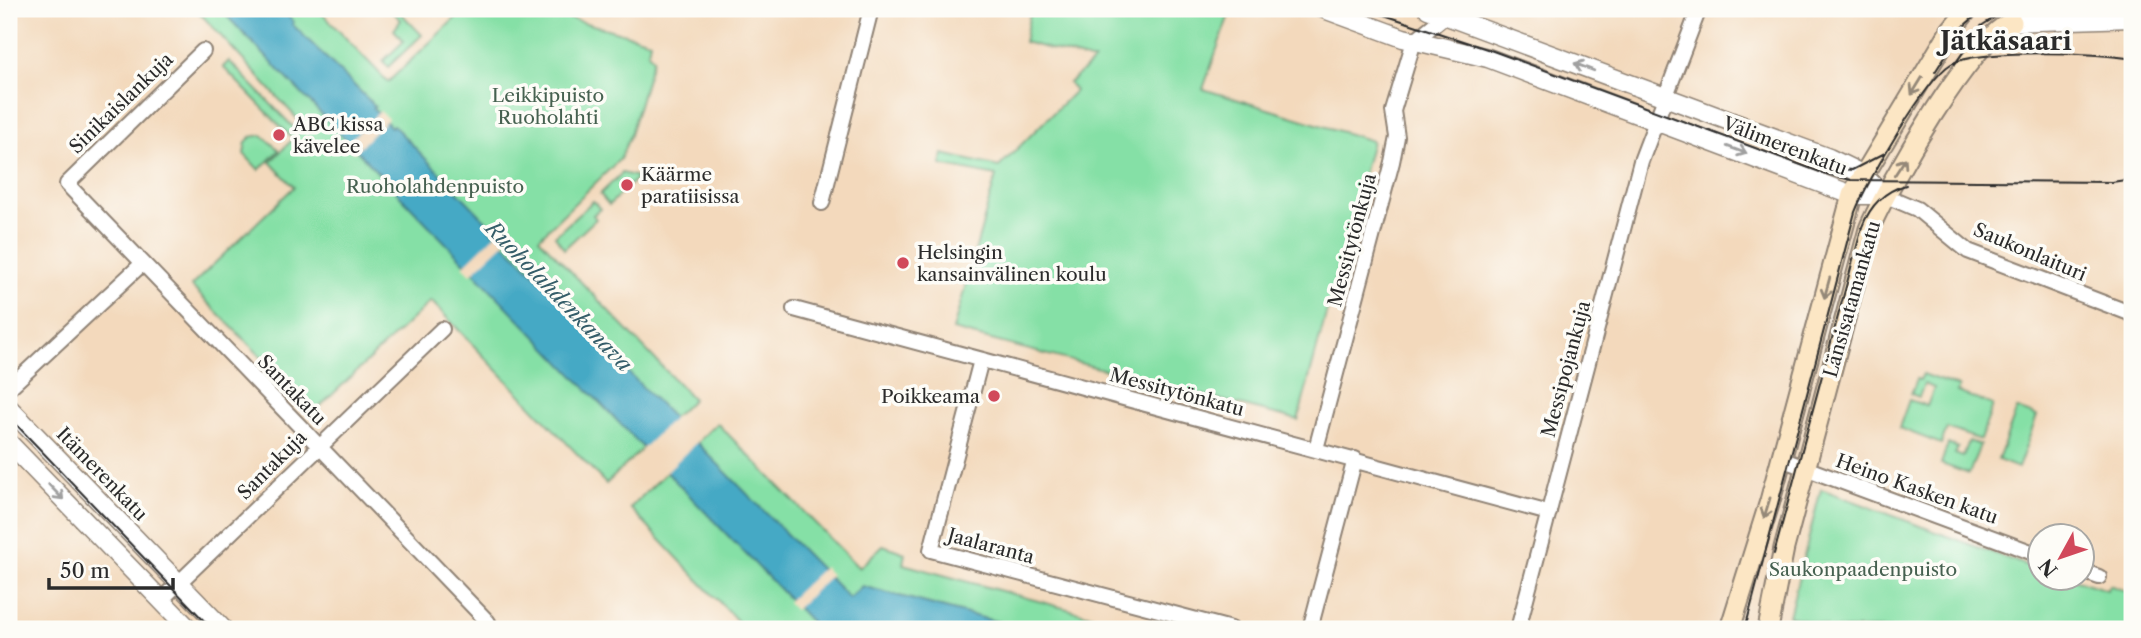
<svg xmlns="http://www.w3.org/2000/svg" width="2141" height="638" viewBox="0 0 2141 638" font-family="'Libre Caslon Text',serif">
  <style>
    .green { fill: #85e0a6; stroke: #588668; stroke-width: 2 }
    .water { fill: #45a9c5; stroke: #386a78; stroke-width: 2 }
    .pier { fill: #f3d9bc }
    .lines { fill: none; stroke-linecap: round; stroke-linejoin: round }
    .minor-casing { stroke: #8f8274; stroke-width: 18 }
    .tertiary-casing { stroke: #8f8274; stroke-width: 21 }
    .secondary-casing { stroke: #8f8274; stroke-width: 23 }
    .minor { stroke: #fff; stroke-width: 14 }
    .tertiary { stroke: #fff; stroke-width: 18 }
    .secondary { stroke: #fce6c4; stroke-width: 19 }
    .tram { stroke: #2b2b2b; stroke-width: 2 }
    .oneway { stroke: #a0a0a0 }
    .oneway2 { stroke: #948878 }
    .poi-dot { fill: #d1495b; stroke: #fdfcf7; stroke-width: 2.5 }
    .labels { text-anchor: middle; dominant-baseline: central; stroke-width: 7; stroke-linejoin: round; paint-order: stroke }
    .park-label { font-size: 19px; fill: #466150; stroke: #fdfcf7 }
    .street-label { font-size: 19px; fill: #2b2b2b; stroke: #fdfcf7 }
    .poi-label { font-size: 19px; fill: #2b2b2b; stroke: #fdfcf7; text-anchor: start }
    .water-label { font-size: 21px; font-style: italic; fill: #355d69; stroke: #fdfcf7 }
    .district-label { font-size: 26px; font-weight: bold; fill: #2b2b2b; stroke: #fdfcf7 }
  </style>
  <rect width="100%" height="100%" fill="#fdfcf7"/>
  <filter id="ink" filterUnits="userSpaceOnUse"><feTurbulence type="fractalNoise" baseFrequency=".0143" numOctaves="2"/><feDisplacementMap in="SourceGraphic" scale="14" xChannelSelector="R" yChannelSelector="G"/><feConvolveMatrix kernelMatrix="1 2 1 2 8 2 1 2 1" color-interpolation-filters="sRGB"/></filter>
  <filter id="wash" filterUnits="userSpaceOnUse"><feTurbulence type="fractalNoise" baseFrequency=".00686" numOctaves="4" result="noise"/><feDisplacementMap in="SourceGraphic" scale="28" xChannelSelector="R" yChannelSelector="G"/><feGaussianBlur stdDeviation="1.57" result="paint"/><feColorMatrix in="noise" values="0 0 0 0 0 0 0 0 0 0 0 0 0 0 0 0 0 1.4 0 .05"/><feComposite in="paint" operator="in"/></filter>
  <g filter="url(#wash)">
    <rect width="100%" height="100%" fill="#f3d9bc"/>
    <!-- green -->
    <path class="green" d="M196,9H318L388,82L465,9H536L650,41L648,53L653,58L629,138L620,159L539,238L693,399L606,484L431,301L315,411L191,286L294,187L270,162L293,139L223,67L229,61L299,133L305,127Z
      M390,9H397L422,35L388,67L383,61L404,41L394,30L401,20Z
      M1031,9H1231L1203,89L1372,141L1298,420L953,330L996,176L941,165L943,154L999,167L1075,91L1069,83L1094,61L1024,42Z
      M262,135L279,150L259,170L244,154L246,142L251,137Z
      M622,173L638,177L609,205L600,194Z
      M593,201L600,209L593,215L596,219L564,249L555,236Z
      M1923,374L1959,387L1957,392L1993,405L1980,440L1947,428L1941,444L1899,428L1909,400L1927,406L1934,388L1924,384L1919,397L1911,394L1917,379L1920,380Z
      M2017,409L2037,416L2018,468L1998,460Z
      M717,423L859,568L883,545L905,553L903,564L1141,629H1024L862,586L818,629H745L630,508Z
      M1969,441L1980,445L1969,474L1941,464L1948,444L1958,448L1955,454L1963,457Z
      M1821,489L2039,570V578L2074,579L2107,590L2109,585L2132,593V629H1827V626L1789,616Z"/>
    <!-- water -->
    <path class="water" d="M220,9H281L294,22L292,24L375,106L373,108L391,127L393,125L492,227L490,229L578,317L576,319L849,598L862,586L1024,629H818Z"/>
    <!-- pier -->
    <path class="pier" d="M380,111L388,119L354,153L346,144Z
      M498,232L506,241L471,274L463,266Z
      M677,415L700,439L664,474L641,450Z
      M824,567L831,575L795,610L787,602Z"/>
  </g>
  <g filter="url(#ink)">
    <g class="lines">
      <defs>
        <path id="minor" d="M203,51L67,184L488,622L481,629
          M1884,195L1917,209L1968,251L2132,314
          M822,203L871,9
          M794,309L1549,513
          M981,360L931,550L1231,629
          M9,388L143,263
          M1316,449L1392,162L1397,137L1393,111L1414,41L1446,15L1449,9
          M1781,459L2039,555
          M2082,571L2099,577
          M161,600L442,329
          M1310,629L1355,459
          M1518,629L1641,161L1699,9"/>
        <path id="tertiary" d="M1324,9L1403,38L1488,58L1852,195H1884
          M1428,9L1829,158L1862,174L1873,185
          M2013,9L2012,22L2132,18
          M9,408L223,629
          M9,443L189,629"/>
        <path id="secondary" d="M1730,629L1770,501L1852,195L1951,30L1968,9
          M1768,629L1784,548L1869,229C1888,185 1971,38 2012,22"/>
      </defs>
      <!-- minor casing -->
      <use href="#minor" class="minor-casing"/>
      <!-- tertiary casing -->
      <use href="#tertiary" class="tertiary-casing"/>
      <!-- secondary casing -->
      <use href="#secondary" class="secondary-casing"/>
      <!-- minor -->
      <use href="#minor" class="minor"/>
      <!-- tertiary -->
      <use href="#tertiary" class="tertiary"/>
      <!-- secondary -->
      <use href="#secondary" class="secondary"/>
      <!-- tram -->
      <path class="tram" d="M1366,9L1493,51L1823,173L1851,180L2112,182L2132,179
        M1955,64L1981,26L2008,9
        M1935,72L1965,25L1983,9
        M1833,168L1852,170L1885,153
        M9,417L212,629
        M1774,554L1862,227C1870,206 1884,191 1906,185
        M1745,629L1855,212C1866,183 1926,79 1951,64C1978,49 2099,52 2132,59"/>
    </g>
    <!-- one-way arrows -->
    <defs><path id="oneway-shaft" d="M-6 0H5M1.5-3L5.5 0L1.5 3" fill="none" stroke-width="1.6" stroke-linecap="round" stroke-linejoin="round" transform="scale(1.75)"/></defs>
    <g class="oneway">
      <use href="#oneway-shaft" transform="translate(1584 67) rotate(-159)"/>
      <use href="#oneway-shaft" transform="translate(1737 150) rotate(20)"/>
      <use href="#oneway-shaft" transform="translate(56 492) rotate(46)"/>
    </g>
    <g class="oneway2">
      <use href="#oneway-shaft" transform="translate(1917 86) rotate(122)"/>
      <use href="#oneway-shaft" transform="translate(1900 167) rotate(-57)"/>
      <use href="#oneway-shaft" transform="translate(1827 288) rotate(105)"/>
      <use href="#oneway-shaft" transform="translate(1767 508) rotate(107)"/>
    </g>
  </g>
  <!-- markers -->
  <g class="poi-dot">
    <circle cx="279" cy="135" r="7"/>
    <circle cx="627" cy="185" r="7"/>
    <circle cx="903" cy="263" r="7"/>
    <circle cx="994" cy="396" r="7"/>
  </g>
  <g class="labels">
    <!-- park labels -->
    <g class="park-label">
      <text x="548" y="95">Leikkipuisto<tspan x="548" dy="22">Ruoholahti</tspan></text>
      <text x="435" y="186">Ruoholahdenpuisto</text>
      <text x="1863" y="569">Saukonpaadenpuisto</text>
    </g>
    <!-- street labels -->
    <g class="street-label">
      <text transform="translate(121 103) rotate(-44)">Sinikaislankuja</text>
      <text transform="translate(1785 146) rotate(21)">Välimerenkatu</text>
      <text transform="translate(1352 240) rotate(-75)">Messitytönkuja</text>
      <text transform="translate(2030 252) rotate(23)">Saukonlaituri</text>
      <text transform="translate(1852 299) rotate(-74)">Länsisatamankatu</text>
      <text transform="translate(1566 369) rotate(-75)">Messipojankuja</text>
      <text transform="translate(292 390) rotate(46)">Santakatu</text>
      <text transform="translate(1177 392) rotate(15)">Messitytönkatu</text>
      <text transform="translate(272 465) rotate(-45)">Santakuja</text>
      <text transform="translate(102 474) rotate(46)">Itämerenkatu</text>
      <text transform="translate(1917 489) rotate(20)">Heino Kasken katu</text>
      <text transform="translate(991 546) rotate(15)">Jaalaranta</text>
    </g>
    <!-- poi labels -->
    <g class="poi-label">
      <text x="293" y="124">ABC kissa<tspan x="293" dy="22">kävelee</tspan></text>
      <text x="641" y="174">Käärme<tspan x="641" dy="22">paratiisissa</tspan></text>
      <text x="917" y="252">Helsingin<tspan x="917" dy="22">kansainvälinen koulu</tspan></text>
      <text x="980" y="396" text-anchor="end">Poikkeama</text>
    </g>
    <!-- water labels -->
    <g class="water-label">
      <text transform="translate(559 296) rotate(46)">Ruoholahdenkanava</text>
    </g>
    <!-- district labels -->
    <g class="district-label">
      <text x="2006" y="41">Jätkäsaari</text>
    </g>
  </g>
  <!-- margin -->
  <rect width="2141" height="638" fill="none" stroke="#fdfcf7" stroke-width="35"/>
  <!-- north arrow -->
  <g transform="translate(2061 557) rotate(230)"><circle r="33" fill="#fdfcf7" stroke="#a9a8a5" stroke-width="2"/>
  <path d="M0-5L12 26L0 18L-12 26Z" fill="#d1495b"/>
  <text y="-10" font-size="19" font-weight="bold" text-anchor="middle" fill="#2b2b2b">N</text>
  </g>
  <!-- scale -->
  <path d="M49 578v10h124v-10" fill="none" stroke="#2b2b2b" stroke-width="3.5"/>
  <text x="60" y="578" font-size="21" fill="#2b2b2b" stroke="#fdfcf7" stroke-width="5" paint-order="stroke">50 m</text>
</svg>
